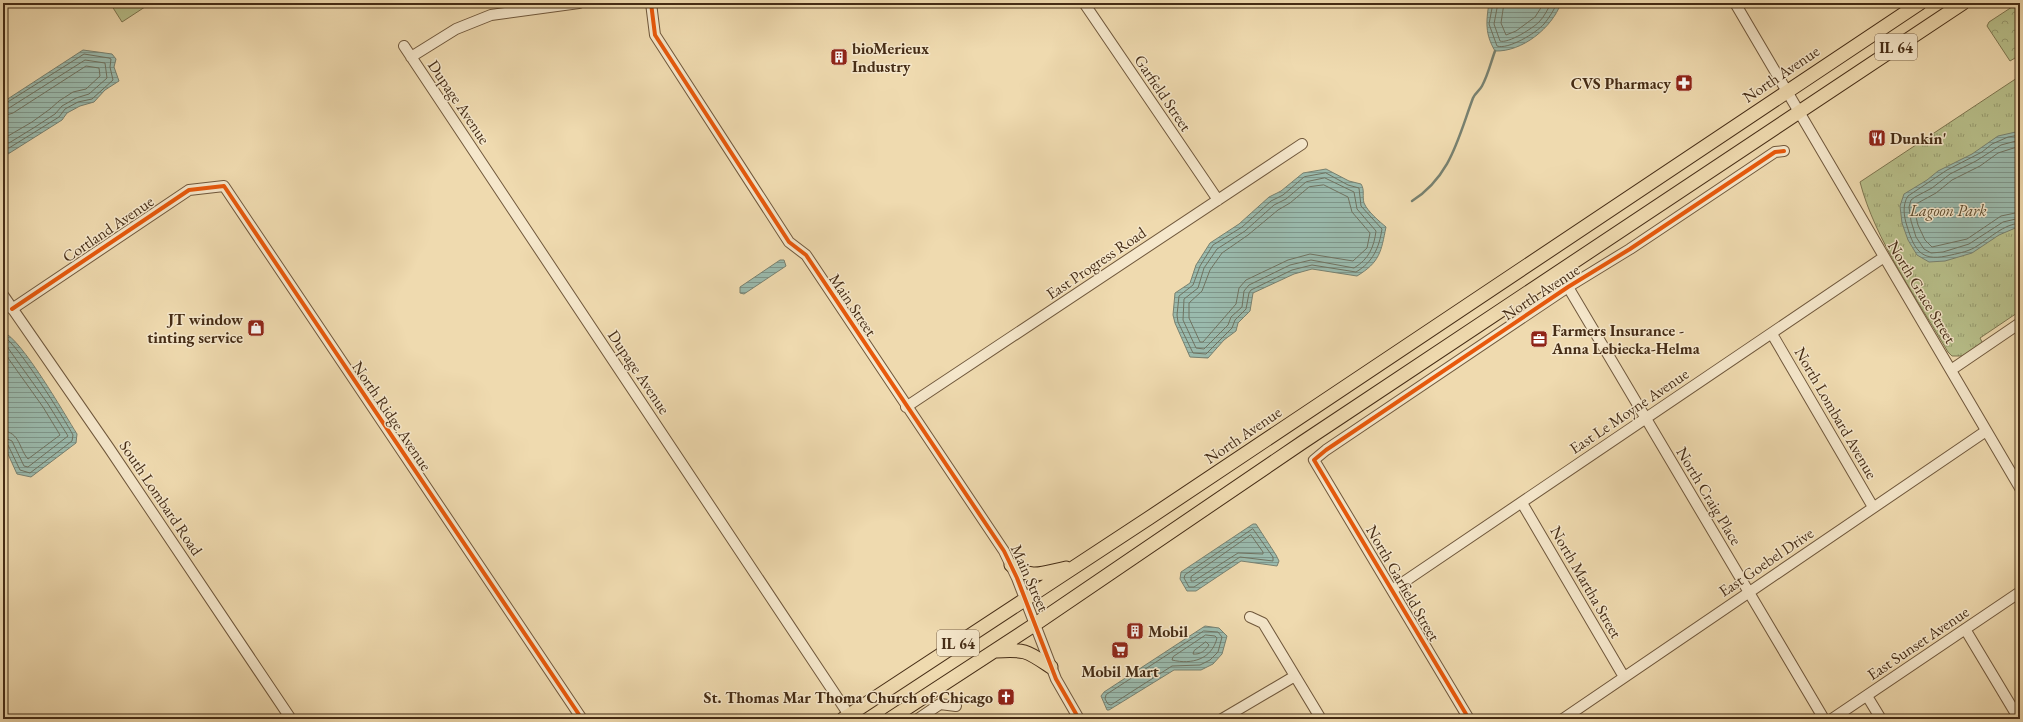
<svg xmlns="http://www.w3.org/2000/svg" width="2023" height="722" viewBox="0 0 2023 722" font-family="'EB Garamond',serif">
  <style>
    .forest { fill: url(#forest-crowns); stroke: #7e7650 }
    .park { fill: url(#park-tufts); stroke: #7e7650 }
    .water { fill: url(#water-rules); stroke: #788170 }
    .lines { fill: none; stroke-linecap: round; stroke-linejoin: round }
    .shore { stroke: #707361; stroke-width: 1 }
    .stream { stroke: #788170; stroke-width: 2.5 }
    .minor-casing { stroke: #70583c; stroke-width: 12 }
    .major-casing { stroke: #452c15; stroke-width: 15 }
    .minor { stroke: #f5e7cb; stroke-width: 10 }
    .major { stroke: #efdaaf; stroke-width: 13 }
    .cycleway-casing { stroke: #f5e7cb; stroke-width: 6 }
    .cycleway { stroke: #e8590c; stroke-width: 4 }
    .labels { text-anchor: middle; dominant-baseline: central; stroke-width: 3; stroke-linejoin: round; paint-order: stroke }
    .shield { fill: #f5e7cb; stroke: #7a644c; stroke-width: 1 }
    .shield-label { font-size: 15px; font-weight: bold; fill: #452c15 }
    .poi-label { font-size: 16px; font-weight: bold; fill: #452c15; stroke: #f5e7cb; text-anchor: start }
    .street-label { font-size: 16px; fill: #452c15; stroke: #f5e7cb }
    .park-label { font-size: 16px; font-style: italic; fill: #5c4a2d; stroke: #f5e7cb }
  </style>
  <defs>
    <pattern id="forest-crowns" width="20" height="18" patternUnits="userSpaceOnUse"><rect width="20" height="18" fill="#b8c08b"/><path d="M2 6a3 3 0 1 1 6 0M12 15a3 3 0 1 1 6 0" fill="none" stroke="#979c70"/></pattern>
    <pattern id="park-tufts" width="24" height="20" patternUnits="userSpaceOnUse"><rect width="24" height="20" fill="#b8c08b"/><path d="M3 7l-1-3M5 7V3M7 7l1-3M15 17l-1-3M17 17v-4M19 17l1-3" fill="none" stroke="#979c70"/></pattern>
    <pattern id="water-rules" width="6" height="5" patternUnits="userSpaceOnUse"><rect width="6" height="5" fill="#9abaad"/><path d="M0 2.5h6" fill="none" stroke="#7f978c"/></pattern>
  </defs>
  <rect width="100%" height="100%" fill="#efdaaf"/>
  <filter id="stains"><feTurbulence type="fractalNoise" baseFrequency=".005" numOctaves="4"/><feColorMatrix values="0 0 0 0 .2 0 0 0 0 .09 0 0 0 0 .02 0 0 0 .5 -.17"/></filter>
  <radialGradient id="worn" r=".72"><stop offset=".6" stop-color="#630" stop-opacity="0"/><stop offset="1" stop-color="#630" stop-opacity=".3"/></radialGradient>
  <!-- forest -->
  <path class="forest" d="M2018,3H2020V55L2010,61L1987,26L1989,22Z"/>
  <!-- park -->
  <path class="park" d="M110,3H151L122,22Z
    M2020,76V311L1980,338L1983,344L1962,356H1952L1948,352C1918,300 1875,240 1860,182Z"/>
  <!-- water -->
  <path class="water" d="M1489,3H1561C1552,28 1522,52 1495,51C1485,34 1486,22 1489,3Z
    M83,50L112,54L116,59L114,67L119,81L105,90L94,102L80,106L67,113L62,120L8,154L3,150V102Z
    M2020,131V226L1999,235L1972,253L1945,261L1929,262L1917,255L1908,240L1902,223L1900,206L1904,194L1927,180L1938,171L1972,154L1998,136Z
    M1326,169L1349,181L1361,184C1365,190 1362,196 1364,203C1368,212 1379,221 1386,227C1381,252 1380,262 1357,276L1312,269L1294,274L1253,293L1250,311L1238,323L1236,331L1224,340L1208,358L1190,357L1175,323L1173,315L1175,293L1190,283L1196,265L1210,243L1239,224L1269,197L1281,191L1303,173Z
    M780,260H784L786,266L744,294L740,293V287Z
    M3,332C21,338 65,415 77,434L76,443L31,477L17,474L3,443Z
    M1253,524H1256L1276,555L1279,561L1277,566L1241,561L1196,591H1187L1180,579L1181,572Z
    M1205,626L1219,628L1227,636L1222,654L1213,664L1201,670H1174L1109,710H1107L1101,696L1104,692Z"/>
  <g class="lines">
    <!-- shore -->
    <path class="shore" d="M1493,3L1489,24L1497,46C1508,50 1536,33 1544,24C1549,18 1554,10 1557,3
      M1498,3L1494,24L1500,41C1508,44 1533,28 1539,22C1544,17 1548,9 1551,3
      M1504,3L1501,23L1506,35L1516,31L1535,17L1544,3
      M3,105L84,54L109,58L111,59L110,67L113,80L92,99L78,102L65,109L59,117L9,148L3,147
      M3,110L9,108L85,60L105,63L107,78L89,94L76,98L62,106L55,114L35,127L9,143L3,142
      M3,116L13,113L86,66L99,68L100,76L86,89L73,92L59,101L50,109L32,122L8,136H3
      M2020,135L2008,137L1992,144L1982,152L1947,170L1908,196C1902,205 1904,217 1907,226C1915,253 1923,262 1951,255C1960,253 1970,251 1977,246C1992,237 2002,225 2020,223
      M2020,140L2001,145L1976,161L1950,174L1932,188L1915,197L1911,200L1909,207L1911,221L1916,237L1924,249L1931,253L1943,252L1969,244L2003,222L2020,218
      M2020,146L1998,153L1980,166L1952,180L1936,193L1916,204L1915,213L1918,225L1925,240L1932,247L1967,239L2001,216L2020,212
      M1326,173L1348,185L1359,188L1361,206L1382,229C1379,248 1373,262 1356,272L1312,265L1292,270L1251,290L1249,293L1246,309L1235,320L1232,328L1206,354L1193,353L1178,322L1177,315L1179,296L1193,285L1200,266L1213,245L1242,227L1271,201L1283,195L1304,177Z
      M1325,178L1354,192L1357,209L1376,231C1374,247 1369,259 1354,268L1311,260L1290,265L1249,285L1244,291L1242,307L1231,317L1228,325L1204,349L1196,348L1183,320L1184,299L1198,288L1204,268L1217,249L1245,231L1274,205L1286,199L1306,182Z
      M1324,185L1348,197L1352,212L1370,233L1367,248L1353,261L1310,254L1288,260L1246,280L1239,288L1236,304L1203,342H1200L1189,318V303L1202,291L1210,270L1222,253L1248,235L1278,210L1290,203L1309,187Z
      M3,336C16,341 65,420 73,435L72,441L30,473L20,470L8,445L3,442
      M3,341L48,404L68,436L28,467L24,466L12,441L3,437
      M3,351L43,407L60,435L28,459C19,449 20,432 3,431
      M1253,529L1273,557V561L1240,557L1194,587H1189L1184,578L1185,575Z
      M1251,535L1263,552V554L1238,553L1194,581H1191V577Z
      M1204,631L1218,632L1222,637L1218,652L1210,660L1200,665L1172,666L1111,705L1108,704L1105,699L1106,695Z
      M1206,635L1215,636L1217,638C1212,659 1192,665 1172,660L1173,657Z
      M1206,642L1209,645C1206,650 1200,655 1193,654L1194,651Z"/>
    <!-- stream -->
    <path class="stream" d="M1412,201C1451,176 1458,138 1473,98C1475,93 1480,90 1482,86C1488,75 1491,62 1495,51"/>
    <defs>
      <path id="minor" d="M651,3L655,35L789,242L806,255L1004,551L1017,578L1056,679L1079,719
        M1084,3L1218,200
        M1735,3L2020,488
        M1904,3L1908,10
        M404,46L849,715
        M411,57L456,29L491,15L579,3
        M1568,287L1824,719
        M3,295L109,448L291,719
        M12,309L189,190L224,186L582,719
        M1772,334L1873,507
        M1951,370L2020,323
        M906,407L1302,144
        M1522,503L1624,677
        M1392,590L1884,257
        M1250,617L1263,623L1321,719
        M1965,629L2019,719
        M1867,696L1881,719
        M918,719L940,704L956,706
        M1222,719L1295,676
        M1469,719L1314,460L1326,450L1568,287L1630,249L1775,152L1784,151
        M1563,719L1986,431
        M1832,719L2020,592"/>
      <path id="major" d="M1011,565C1032,580 1042,573 1066,568
        M996,651C1026,649 1027,651 1051,667
        M843,719L1149,518L1920,3
        M890,719L1034,625L1303,442L1963,3"/>
    </defs>
    <!-- minor casing -->
    <use href="#minor" class="minor-casing"/>
    <!-- major casing -->
    <use href="#major" class="major-casing"/>
    <!-- minor -->
    <use href="#minor" class="minor"/>
    <!-- major -->
    <use href="#major" class="major"/>
    <defs>
      <path id="cycleway" d="M651,3L655,35L789,242L806,255L1004,551L1017,578L1056,679L1079,719
        M12,309L189,190L224,186L582,719
        M1469,719L1314,460L1326,450L1568,287L1630,249L1775,152L1784,151"/>
    </defs>
    <!-- cycleway casing -->
    <use href="#cycleway" class="cycleway-casing"/>
    <!-- cycleway -->
    <use href="#cycleway" class="cycleway"/>
  </g>
  <!-- icons -->
  <defs>
    <symbol id="building-square" viewBox="-11 -11 22 22"><rect x="-9" y="-9" width="18" height="18" rx="4" fill="#8f2418" stroke="#f5e7cb"/><path d="M-4-6H4V6H1V3H-1V6H-4ZM-2.5-4.3h1.7v1.8h-1.7ZM.8-4.3h1.7v1.8H.8ZM-2.5-1h1.7V.8h-1.7ZM.8-1h1.7V.8H.8Z" fill="#fff"/></symbol>
    <symbol id="pharmacy-square" viewBox="-11 -11 22 22"><rect x="-9" y="-9" width="18" height="18" rx="4" fill="#8f2418" stroke="#f5e7cb"/><path d="M-2-6h4v4h4v4h-4v4h-4v-4h-4v-4h4Z" fill="#fff"/></symbol>
    <symbol id="restaurant-square" viewBox="-11 -11 22 22"><rect x="-9" y="-9" width="18" height="18" rx="4" fill="#8f2418" stroke="#f5e7cb"/><path d="M-5-6h1v4h1v-4h1v4h1v-4h1v5L-1.5 .5V6h-2V.5L-5-1ZM5-6V6H3V1.5H1.5Q1.5-4 5-6Z" fill="#fff"/></symbol>
    <symbol id="shop-square" viewBox="-11 -11 22 22"><rect x="-9" y="-9" width="18" height="18" rx="4" fill="#8f2418" stroke="#f5e7cb"/><path d="M-5-2.5h2.3a2.7 3.5 0 0 1 5.4 0H5L5.5 6h-11ZM-1.5-2.5h3a1.5 2.3 0 0 0-3 0Z" fill="#fff"/></symbol>
    <symbol id="office-square" viewBox="-11 -11 22 22"><rect x="-9" y="-9" width="18" height="18" rx="4" fill="#8f2418" stroke="#f5e7cb"/><path d="M-6-3h4V-5.5h4V-3h4V5H-6ZM-1-4.5V-3h2v-1.5ZM-6 0V1H6V0Z" fill="#fff"/></symbol>
    <symbol id="supermarket-square" viewBox="-11 -11 22 22"><rect x="-9" y="-9" width="18" height="18" rx="4" fill="#8f2418" stroke="#f5e7cb"/><path d="M-6-5.5h2.5l.6 2H6L4.5 2H-2.5L-4.4-4H-6ZM-1.5 3.2a1.3 1.3 0 1 0 .1 0ZM3 3.2a1.3 1.3 0 1 0 .1 0Z" fill="#fff"/></symbol>
    <symbol id="church-square" viewBox="-11 -11 22 22"><rect x="-9" y="-9" width="18" height="18" rx="4" fill="#8f2418" stroke="#f5e7cb"/><path d="M-1.2-6h2.4v3.5h3.3v2.4h-3.3V6h-2.4V-.1h-3.3v-2.4h3.3Z" fill="#fff"/></symbol>
  </defs>
  <g fill-rule="evenodd">
    <use href="#building-square" x="829" y="47" width="20" height="20"/>
    <use href="#pharmacy-square" x="1674" y="73" width="20" height="20"/>
    <use href="#restaurant-square" x="1867" y="128" width="20" height="20"/>
    <use href="#shop-square" x="246" y="318" width="20" height="20"/>
    <use href="#office-square" x="1529" y="329" width="20" height="20"/>
    <use href="#building-square" x="1125" y="621" width="20" height="20"/>
    <use href="#supermarket-square" x="1110" y="640" width="20" height="20"/>
    <use href="#church-square" x="996" y="687" width="20" height="20"/>
  </g>
  <g class="labels">
    <!-- shield labels -->
    <g class="shield">
      <rect x="1875" y="34" width="42" height="26" rx="3"/>
      <rect x="937" y="630" width="42" height="26" rx="3"/>
    </g>
    <g class="shield-label">
      <text x="1896" y="47">IL 64</text>
      <text x="958" y="643">IL 64</text>
    </g>
    <!-- poi labels -->
    <g class="poi-label">
      <text x="852" y="48">bioMerieux<tspan x="852" dy="18">Industry</tspan></text>
      <text x="1671" y="83" text-anchor="end">CVS Pharmacy</text>
      <text x="1890" y="138">Dunkin'</text>
      <text x="243" y="319" text-anchor="end">JT window<tspan x="243" dy="18">tinting service</tspan></text>
      <text x="1552" y="330">Farmers Insurance -<tspan x="1552" dy="18">Anna Lebiecka-Helma</tspan></text>
      <text x="1148" y="631">Mobil</text>
      <text x="1120" y="671" text-anchor="middle">Mobil Mart</text>
      <text x="993" y="697" text-anchor="end">St. Thomas Mar Thoma Church of Chicago</text>
    </g>
    <!-- street labels -->
    <g class="street-label">
      <text transform="translate(1781 74) rotate(-34)">North Avenue</text>
      <text transform="translate(1163 93) rotate(56)">Garfield Street</text>
      <text transform="translate(459 102) rotate(56)">Dupage Avenue</text>
      <text transform="translate(108 229) rotate(-34)">Cortland Avenue</text>
      <text transform="translate(1096 263) rotate(-34)">East Progress Road</text>
      <text transform="translate(1541 292) rotate(-33)">North Avenue</text>
      <text transform="translate(1922 292) rotate(59)">North Grace Street</text>
      <text transform="translate(853 305) rotate(56)">Main Street</text>
      <text transform="translate(639 372) rotate(56)">Dupage Avenue</text>
      <text transform="translate(1629 411) rotate(-34)">East Le Moyne Avenue</text>
      <text transform="translate(1836 413) rotate(60)">North Lombard Avenue</text>
      <text transform="translate(392 416) rotate(56)">North Ridge Avenue</text>
      <text transform="translate(1243 435) rotate(-34)">North Avenue</text>
      <text transform="translate(1709 496) rotate(59)">North Craig Place</text>
      <text transform="translate(161 498) rotate(56)">South Lombard Road</text>
      <text transform="translate(1766 562) rotate(-34)">East Goebel Drive</text>
      <text transform="translate(1030 578) rotate(66)">Main Street</text>
      <text transform="translate(1586 582) rotate(60)">North Martha Street</text>
      <text transform="translate(1403 583) rotate(60)">North Garfield Street</text>
      <text transform="translate(1918 643) rotate(-34)">East Sunset Avenue</text>
    </g>
    <!-- park labels -->
    <g class="park-label">
      <text x="1948" y="210">Lagoon Park</text>
    </g>
  </g>
  <!-- margin -->
  <rect width="2023" height="722" fill="none" stroke="#efdaaf" stroke-width="16"/>
  <rect x="4" y="4" width="2015" height="714" fill="none" stroke="#452c15" stroke-width="2"/>
  <rect x="8" y="8" width="2007" height="706" fill="none" stroke="#452c15"/>
  <rect width="100%" height="100%" filter="url(#stains)"/>
  <rect width="100%" height="100%" fill="url(#worn)"/>
</svg>
